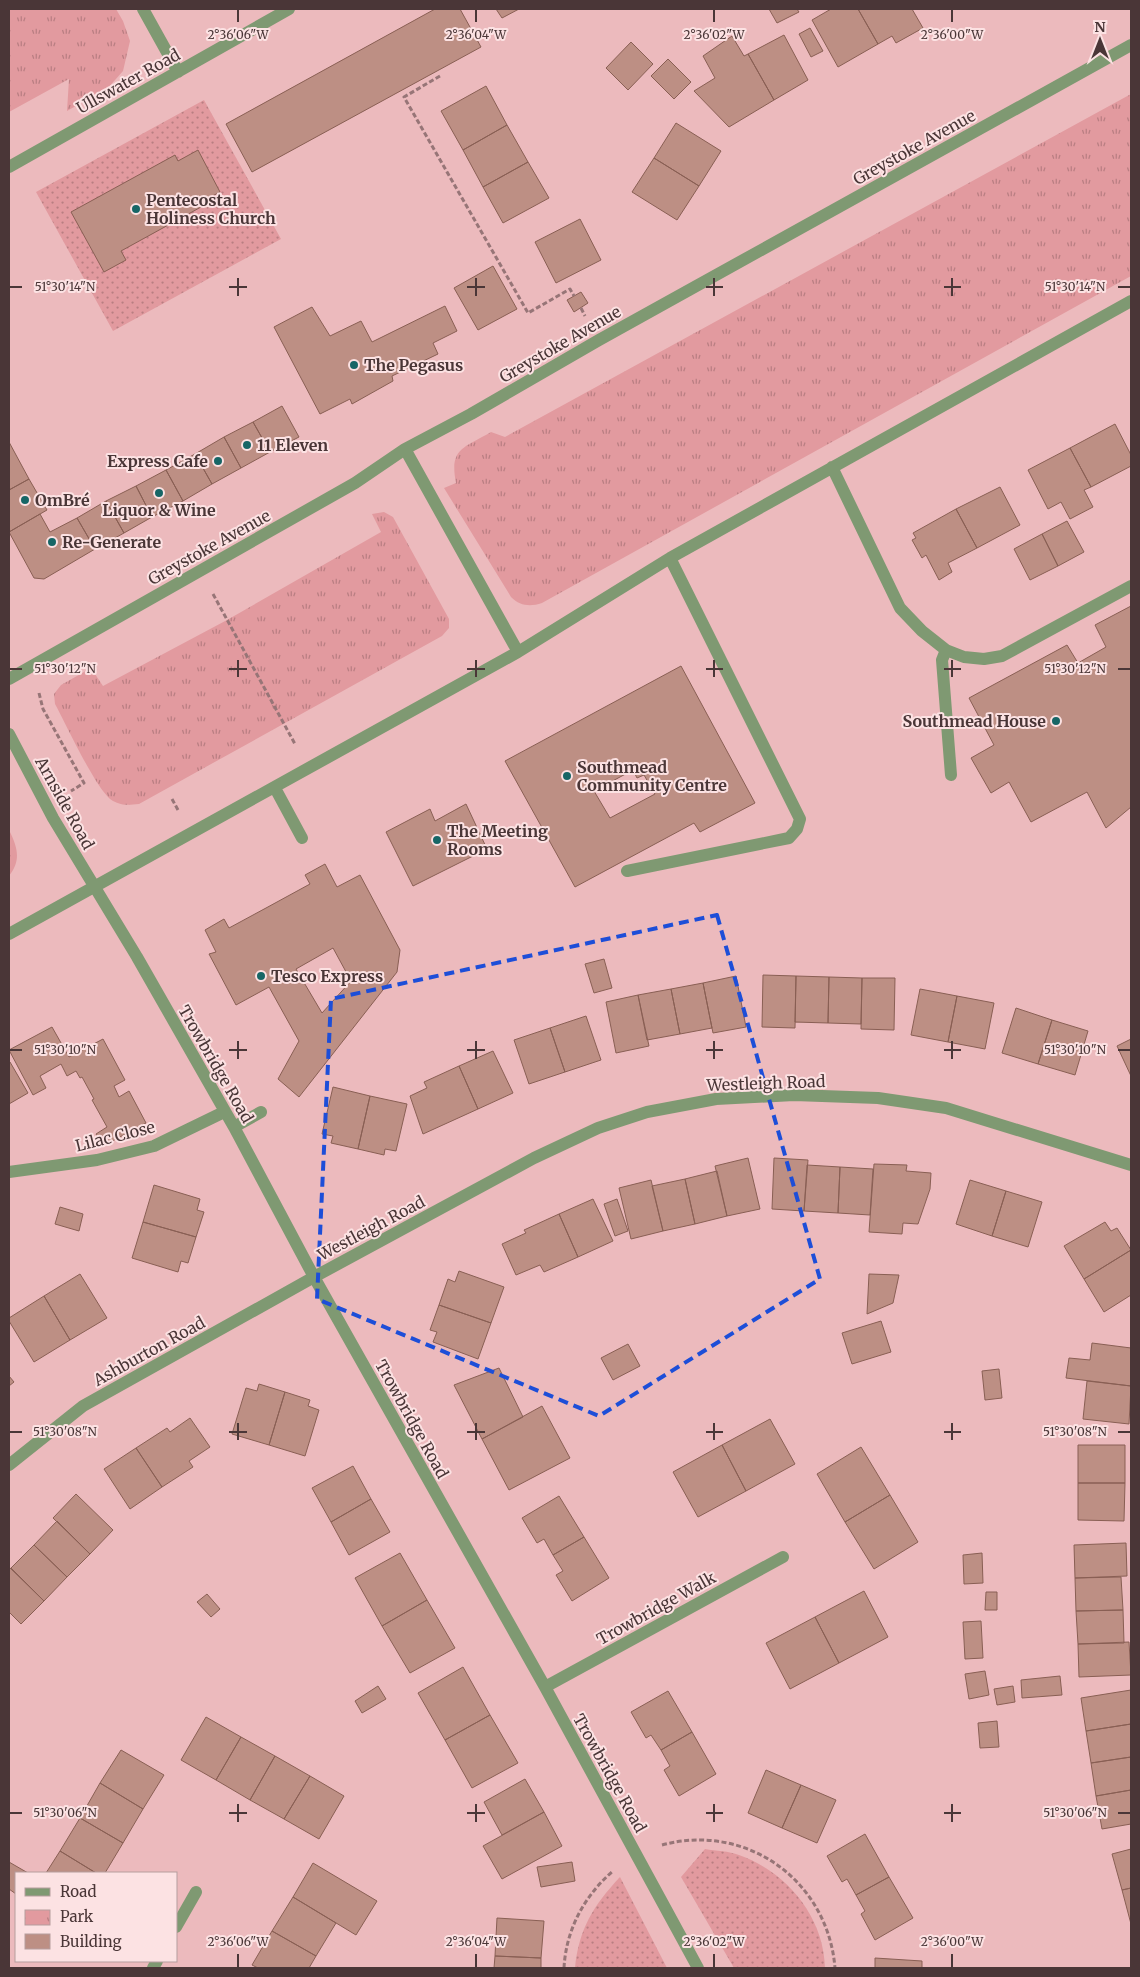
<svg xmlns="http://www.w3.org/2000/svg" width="1140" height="1977" viewBox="0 0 1140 1977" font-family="Merriweather,serif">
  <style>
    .grass { fill: url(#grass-dots) }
    .park { fill: url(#park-tufts) }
    .building { fill: #bd8f84; stroke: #895f54; fill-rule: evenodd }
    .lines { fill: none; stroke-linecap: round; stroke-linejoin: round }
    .path { stroke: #977577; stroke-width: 3; stroke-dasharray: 5 2.5; stroke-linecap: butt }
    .minor { stroke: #7f9972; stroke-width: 12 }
    .marked { fill: none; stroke: #1d4ed8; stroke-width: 4; stroke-dasharray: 10 6; stroke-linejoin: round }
    .ticks { fill: none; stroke: #4a3637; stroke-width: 2 }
    .poi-dot { fill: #176666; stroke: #fce2e3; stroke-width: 2 }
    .labels { text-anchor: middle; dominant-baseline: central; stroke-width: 4; stroke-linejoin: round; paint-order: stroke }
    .street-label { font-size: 16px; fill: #4a3637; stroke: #fce2e3 }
    .poi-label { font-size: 16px; font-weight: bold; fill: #4a3637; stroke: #fce2e3; text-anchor: start }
    .ticks-label { font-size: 12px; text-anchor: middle; fill: #4a3637; stroke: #fce2e3; stroke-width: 4; stroke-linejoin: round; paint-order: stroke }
  </style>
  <defs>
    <pattern id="grass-dots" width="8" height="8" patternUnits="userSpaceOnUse" patternTransform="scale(1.25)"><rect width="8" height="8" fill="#e29a9f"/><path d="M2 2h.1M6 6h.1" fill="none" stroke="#b97e82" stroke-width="1.8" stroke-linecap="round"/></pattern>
    <pattern id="park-tufts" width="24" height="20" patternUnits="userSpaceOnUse" patternTransform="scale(1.25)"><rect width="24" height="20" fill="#e29a9f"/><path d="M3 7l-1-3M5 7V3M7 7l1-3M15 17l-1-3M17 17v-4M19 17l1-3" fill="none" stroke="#b97e82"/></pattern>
  </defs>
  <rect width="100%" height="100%" fill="#ecbabd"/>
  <!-- grass -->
  <path class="grass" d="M204,100L281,239L113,331L36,192Z
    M705,1849C716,1851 729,1851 739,1855C787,1872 824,1917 825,1968H734L681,1877Z
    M620,1877L667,1968H575C579,1929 593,1906 620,1877Z"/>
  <!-- park -->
  <path class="park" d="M9,9H116L123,21L130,41L123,71L108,88L67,111L69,79L9,112Z
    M1131,94V276L542,603C530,607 520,606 511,597L444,488L456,483C449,448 464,448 491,432L505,437Z
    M384,512L393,517L449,619V628L442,636L139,804C129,805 122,806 113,801C97,792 66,724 55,704L54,694L61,685L91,668L103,686L227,620L381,532L372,514Z
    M9,830C17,846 22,860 9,876Z"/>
  <!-- building -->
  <path class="building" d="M435,9H460L481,47L252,172L226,124Z
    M496,9H519L502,18Z
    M769,9H797L799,12L777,23Z
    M831,9H858L878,44L838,67L812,20Z
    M858,9H912L923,28L896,43L892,36L878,44Z
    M810,28L823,51L811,57L799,34Z
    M784,35L808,80L774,100L748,54Z
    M732,36L744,56L748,54L774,100L729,127L694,91L715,78L703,56Z
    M631,42L653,64L628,90L606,68Z
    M668,59L691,82L674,99L651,76Z
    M486,86L507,125L463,150L441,111Z
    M676,123L721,151L699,186L654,158Z
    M507,125L528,162L483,187L463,150Z
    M198,150L220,192L199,203L201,207L121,251L126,260L104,272L71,212L175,155L178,161Z
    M654,158L699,186L677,220L632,192Z
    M528,162L549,198L503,223L483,187Z
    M580,219L601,260L556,283L535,242Z
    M493,266L517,309L478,330L454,288Z
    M581,292L588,303L574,312L567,300Z
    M445,306L457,331L433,343L438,354L392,376L393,381L352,404L350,399L320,414L274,327L312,307L330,336L361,321L372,342Z
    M282,406L299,437L270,452L253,422Z
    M253,422L270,452L241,468L224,437Z
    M1115,424L1131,455V466L1091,487L1070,448Z
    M224,437L241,468L212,484L195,454Z
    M9,442L29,479L9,490Z
    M1070,448L1091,487L1084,490L1093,507L1070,519L1061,502L1048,509L1028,470Z
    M195,454L212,484L183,501L166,470Z
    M166,470L183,501L152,517L136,486Z
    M29,479L47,510L9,532V490Z
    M136,486L152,517L124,533L106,501Z
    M1000,487L1020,525L977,548L956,509Z
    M106,501L124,533L95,549L77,518Z
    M956,509L977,548L948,563L952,572L939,580L926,555L922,558L912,540L916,538L913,533Z
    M40,514L50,532L77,518L95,549L44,579L34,578L9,532Z
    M1067,521L1084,552L1058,566L1042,534Z
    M1042,534L1058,566L1030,580L1014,549Z
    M1131,606V807L1106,828L1087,792L1031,822L1009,782L991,793L971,758L994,745L969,698L1067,645L1078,663L1106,647L1095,625Z
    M681,666L755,803L700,832L694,823L575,887L505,761ZM633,770L637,778L644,775L655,794L610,818L594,791Z
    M466,804L487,849L413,886L386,832L430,809L435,821Z
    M325,864L337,887L360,875L400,950L397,972L299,1097L278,1079L299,1041L269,987L236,1005L209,954L216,952L205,930L224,919L229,928L266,908L310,884L305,875ZM333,948L351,981L322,1013L296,969Z
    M604,959L612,988L594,993L585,964Z
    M763,975L796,976L795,1028L762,1027Z
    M736,976L746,1027L713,1033L703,983Z
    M796,976L829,977L828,1023L795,1022Z
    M829,977L862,978L861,1024L828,1023Z
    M862,978H895L894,1030L861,1029Z
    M703,983L712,1028L680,1034L671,989Z
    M671,989L680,1034L647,1040L638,995Z
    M920,989L957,996L948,1042L911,1035Z
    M638,995L649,1046L616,1053L606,1002Z
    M957,996L994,1003L985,1049L948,1042Z
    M1016,1008L1052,1020L1038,1064L1002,1053Z
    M586,1016L601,1060L565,1072L550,1028Z
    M1052,1020L1088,1031L1075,1075L1038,1064Z
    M52,1027L69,1057L103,1039L125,1080L114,1086L119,1097L129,1091L146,1123L103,1146L96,1134L107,1127L92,1100L94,1099L82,1077L80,1078L76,1071L67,1076L61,1064L40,1076L46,1088L33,1095L9,1050Z
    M550,1028L565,1072L529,1084L514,1040Z
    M1131,1039V1076L1117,1046Z
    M493,1051L513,1093L478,1109L459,1066Z
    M9,1062H10L28,1093L9,1104Z
    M459,1066L478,1109L423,1134L410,1096L427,1088L424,1082Z
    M333,1087L370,1096L358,1149L331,1143L333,1136L322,1134Z
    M370,1096L407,1104L396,1151L385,1149L384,1155L358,1149Z
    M748,1158L760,1209L727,1216L715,1166Z
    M774,1158L808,1160L804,1211L772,1209Z
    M874,1164L907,1165L906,1171L931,1173L930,1189L918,1224L903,1223L902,1234L869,1232Z
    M807,1165L840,1167L838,1213L804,1211Z
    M840,1167L873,1169L870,1215L838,1213Z
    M717,1171L727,1216L695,1224L685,1179Z
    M685,1179L695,1224L663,1231L652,1186Z
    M651,1180L663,1231L631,1239L619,1188Z
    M970,1180L1006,1191L992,1236L956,1224Z
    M154,1185L200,1199L197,1210L204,1212L196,1237L143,1222Z
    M1006,1191L1042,1202L1028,1247L992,1236Z
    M593,1199L613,1241L578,1257L559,1214Z
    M617,1199L628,1231L615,1236L604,1204Z
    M60,1207L83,1214L79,1231L55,1224Z
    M559,1214L578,1257L544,1272L540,1265L516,1275L502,1244L526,1233L524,1230Z
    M143,1222L196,1237L188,1263L181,1261L178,1272L132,1258Z
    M1105,1222L1111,1231L1117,1228L1131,1250L1084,1279L1064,1246Z
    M1131,1250V1295L1104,1312L1084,1279Z
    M459,1271L504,1287L491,1323L439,1305L448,1279L455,1282Z
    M80,1274L107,1318L70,1340L44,1296Z
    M869,1274L899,1275L893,1303L867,1314Z
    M44,1296L70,1340L34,1362L9,1321V1318Z
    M439,1305L491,1323L478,1359L433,1342L437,1332L430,1330Z
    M881,1321L891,1352L852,1364L842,1333Z
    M1092,1343L1131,1348V1386L1066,1378L1069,1358L1090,1360Z
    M628,1344L640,1366L613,1380L601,1358Z
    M499,1368L523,1417L482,1439L454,1385Z
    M999,1369L1002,1398L985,1400L982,1371Z
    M9,1376L14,1382L9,1386Z
    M1087,1381L1131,1386L1129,1424L1083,1419Z
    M259,1384L285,1392L269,1445L232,1434L246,1388L257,1391Z
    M285,1392L310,1400L308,1406L319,1410L305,1456L269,1445Z
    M542,1406L570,1458L509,1490L482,1439Z
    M190,1418L210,1447L189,1461L193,1467L162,1487L136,1448L167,1428L170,1432Z
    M770,1419L795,1464L746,1491L722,1445Z
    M722,1445L746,1491L698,1517L673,1472Z
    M1078,1445H1125V1483H1078Z
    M861,1447L890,1495L845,1522L817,1474Z
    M136,1448L162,1487L130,1509L104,1469Z
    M353,1466L371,1499L331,1522L312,1488Z
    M1078,1483H1125L1124,1521L1078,1520Z
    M76,1494L113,1530L90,1554L53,1518Z
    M890,1495L918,1542L874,1569L845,1522Z
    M559,1496L584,1537L553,1555L544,1539L537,1543L522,1518Z
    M371,1499L390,1532L349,1555L331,1522Z
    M57,1521L90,1554L67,1577L34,1545Z
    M584,1537L609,1578L572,1601L556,1575L563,1571L553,1555Z
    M1126,1543L1127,1576L1075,1578L1074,1545Z
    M34,1545L67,1577L44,1601L11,1568Z
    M400,1553L427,1600L382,1626L355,1578Z
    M982,1553L983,1583L964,1584L963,1555Z
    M9,1567L44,1601L21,1624L9,1612Z
    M1121,1577L1123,1610L1076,1611L1075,1578Z
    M864,1591L888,1637L839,1663L815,1617Z
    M986,1592H997V1610H985Z
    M207,1594L220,1609L211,1617L197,1602Z
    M427,1600L455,1648L410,1673L382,1626Z
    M1123,1610L1124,1643L1078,1644L1076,1611Z
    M815,1617L839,1663L790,1689L766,1643Z
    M981,1621L983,1658L965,1659L963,1622Z
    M1129,1642L1131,1675L1079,1677L1078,1644Z
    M463,1667L490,1715L445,1740L418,1693Z
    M985,1671L989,1695L969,1699L965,1674Z
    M1060,1676L1062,1695L1022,1698L1021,1680Z
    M378,1686L386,1699L362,1713L355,1701Z
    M1013,1686L1015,1702L997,1705L994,1689Z
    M1131,1690V1724L1086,1731L1081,1698Z
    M668,1691L692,1732L661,1750L651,1735L646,1738L631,1712Z
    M490,1715L518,1763L472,1788L445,1740Z
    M206,1717L241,1737L216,1780L181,1760Z
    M997,1721L999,1747L980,1748L978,1723Z
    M1131,1724V1757L1091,1763L1086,1731Z
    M692,1732L716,1774L679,1796L664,1770L670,1766L661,1750Z
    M241,1737L275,1756L250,1800L216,1780Z
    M121,1750L164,1775L143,1809L100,1783Z
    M275,1756L310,1776L284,1819L250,1800Z
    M1131,1757V1790L1096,1796L1091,1763Z
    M766,1770L801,1785L782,1828L748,1813Z
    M310,1776L344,1796L319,1839L284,1819Z
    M525,1779L544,1812L502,1835L484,1802Z
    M100,1783L143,1809L123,1843L80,1818Z
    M801,1785L836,1800L817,1843L782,1828Z
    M1131,1790V1824L1102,1829L1096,1796Z
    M544,1812L562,1846L502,1879L483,1846Z
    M80,1818L123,1843L105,1873H96L60,1851Z
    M865,1834L889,1877L856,1895L847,1879L842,1882L827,1856Z
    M1131,1849V1888L1122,1890L1112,1854Z
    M60,1851L96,1873H46Z
    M9,1862L28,1873H16V1894L9,1889Z
    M572,1862L575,1881L541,1887L537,1867Z
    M313,1863L377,1901L356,1935L293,1897Z
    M889,1877L913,1918L875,1940L861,1914L865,1911L856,1895Z
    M1131,1888V1924L1122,1890Z
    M293,1897L336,1923L316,1956L272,1931Z
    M497,1918L544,1921L541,1958L495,1956Z
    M272,1931L316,1956L309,1968H258L252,1965Z
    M495,1956L541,1958V1968H494Z
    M875,1958L922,1961V1968H875Z"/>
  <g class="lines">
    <!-- path -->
    <path class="path" d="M440,76L404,97L528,313L570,289L574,296
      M581,308L585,316
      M213,594L295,744
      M39,693L43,709L84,783L71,791
      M172,799L178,810
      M662,1845C747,1822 828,1881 835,1968
      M564,1968C566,1930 584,1896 613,1871"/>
    <!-- minor -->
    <path class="minor" d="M143,9L178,72
      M9,167L289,9
      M405,449L518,652
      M832,467L900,608L922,631L946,650L964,657L984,659L1002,656L1131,586
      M946,650L942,660L951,775
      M9,679L355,483L405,449L471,414L599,340L1131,45
      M9,734L53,818L137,957L234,1127L314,1277L545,1687L698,1968
      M275,788L302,838
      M627,871L789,838L797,829L800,819L670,558
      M9,934L518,652L670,558L1131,301
      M234,1127L261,1112
      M9,1172L97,1160L154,1146L224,1112
      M9,1465L83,1406L314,1277L534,1158L598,1128L647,1112L716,1099L794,1095L878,1098L946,1108L1131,1165
      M545,1687L783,1557
      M176,1927L196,1892
      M153,1968L157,1961"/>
  </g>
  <!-- marked area -->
  <path class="marked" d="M717,915L820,1279L599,1416L317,1299L331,999Z"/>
  <!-- ticks -->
  <path class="ticks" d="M238,10V22M476,10V22M714,10V22M952,10V22M238,278V296M476,278V296M714,278V296M952,278V296M10,287H22M229,287H247M467,287H485M706,287H723M944,287H961M1118,287H1130M238,660V677M476,660V677M714,660V677M952,660V677M10,669H22M229,669H247M467,669H485M706,669H723M944,669H961M1118,669H1130M238,1041V1059M476,1041V1059M714,1041V1059M952,1041V1059M10,1050H22M229,1050H247M467,1050H485M706,1050H723M944,1050H961M1118,1050H1130M238,1423V1440M476,1423V1440M714,1423V1440M952,1423V1440M10,1432H22M229,1432H247M467,1432H485M706,1432H723M944,1432H961M1118,1432H1130M238,1804V1822M476,1804V1822M714,1804V1822M952,1804V1822M10,1813H22M229,1813H247M467,1813H485M706,1813H723M944,1813H961M1118,1813H1130M238,1954V1967M476,1954V1967M714,1954V1967M952,1954V1967"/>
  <!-- markers -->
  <g class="poi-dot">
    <circle cx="136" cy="209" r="5"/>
    <circle cx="354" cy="365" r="5"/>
    <circle cx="247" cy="445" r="5"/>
    <circle cx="218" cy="461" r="5"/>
    <circle cx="159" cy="493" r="5"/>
    <circle cx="25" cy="500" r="5"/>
    <circle cx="52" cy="542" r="5"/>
    <circle cx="1056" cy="721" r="5"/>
    <circle cx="567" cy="776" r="5"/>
    <circle cx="437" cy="840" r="5"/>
    <circle cx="261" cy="976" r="5"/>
  </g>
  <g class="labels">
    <!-- street labels -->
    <g class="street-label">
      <text transform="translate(128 81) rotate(-29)">Ullswater Road</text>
      <text transform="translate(914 147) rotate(-29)">Greystoke Avenue</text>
      <text transform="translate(560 344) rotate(-30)">Greystoke Avenue</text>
      <text transform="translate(209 547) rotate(-29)">Greystoke Avenue</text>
      <text transform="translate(65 803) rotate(61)">Arnside Road</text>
      <text transform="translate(216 1064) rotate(60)">Trowbridge Road</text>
      <text transform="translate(766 1083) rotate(-2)">Westleigh Road</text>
      <text transform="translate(115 1136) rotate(-14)">Lilac Close</text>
      <text transform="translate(371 1228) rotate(-28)">Westleigh Road</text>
      <text transform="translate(149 1351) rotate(-29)">Ashburton Road</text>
      <text transform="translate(412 1419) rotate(61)">Trowbridge Road</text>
      <text transform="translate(656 1608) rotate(-29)">Trowbridge Walk</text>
      <text transform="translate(610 1773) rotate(61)">Trowbridge Road</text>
    </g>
    <!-- poi labels -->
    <g class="poi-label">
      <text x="146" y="200">Pentecostal<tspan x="146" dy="18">Holiness Church</tspan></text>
      <text x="364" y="365">The Pegasus</text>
      <text x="257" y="445">11 Eleven</text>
      <text x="208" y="461" text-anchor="end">Express Cafe</text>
      <text x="35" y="500">OmBré</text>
      <text x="159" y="510" text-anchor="middle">Liquor &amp; Wine</text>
      <text x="62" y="542">Re-Generate</text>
      <text x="1046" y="721" text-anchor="end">Southmead House</text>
      <text x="577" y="767">Southmead<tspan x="577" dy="18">Community Centre</tspan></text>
      <text x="447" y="831">The Meeting<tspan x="447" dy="18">Rooms</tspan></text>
      <text x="271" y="976">Tesco Express</text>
    </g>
  </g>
  <g class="ticks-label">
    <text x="238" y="39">2°36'06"W</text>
    <text x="476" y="39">2°36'04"W</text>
    <text x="714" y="39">2°36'02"W</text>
    <text x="952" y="39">2°36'00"W</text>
    <text x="65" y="291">51°30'14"N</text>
    <text x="1075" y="291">51°30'14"N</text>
    <text x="65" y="673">51°30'12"N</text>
    <text x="1075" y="673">51°30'12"N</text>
    <text x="65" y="1054">51°30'10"N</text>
    <text x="1075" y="1054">51°30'10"N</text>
    <text x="65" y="1436">51°30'08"N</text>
    <text x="1075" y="1436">51°30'08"N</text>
    <text x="65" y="1817">51°30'06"N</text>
    <text x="1075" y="1817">51°30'06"N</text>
    <text x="238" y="1946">2°36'06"W</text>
    <text x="476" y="1946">2°36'04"W</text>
    <text x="714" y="1946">2°36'02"W</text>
    <text x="952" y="1946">2°36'00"W</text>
  </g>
  <!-- border -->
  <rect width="1140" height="1977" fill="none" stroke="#4a3637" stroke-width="20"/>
  <!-- legend -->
  <rect x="15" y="1872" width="162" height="90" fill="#fce2e3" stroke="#b59d9e"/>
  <rect x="25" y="1888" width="25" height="8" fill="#7f9972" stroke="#b59d9e"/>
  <text x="60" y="1897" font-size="15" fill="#4a3637">Road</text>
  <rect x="25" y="1910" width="25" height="15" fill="url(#park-tufts)" stroke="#b59d9e"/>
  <text x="60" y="1922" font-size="15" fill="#4a3637">Park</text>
  <rect x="25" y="1934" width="25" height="15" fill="#bd8f84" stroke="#b59d9e"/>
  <text x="60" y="1947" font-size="15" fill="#4a3637">Building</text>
  <!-- north arrow -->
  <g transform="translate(1100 40)" stroke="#fce2e3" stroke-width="4" paint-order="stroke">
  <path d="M0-4L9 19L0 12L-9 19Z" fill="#4a3637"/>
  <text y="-8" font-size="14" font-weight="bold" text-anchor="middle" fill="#4a3637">N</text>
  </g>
</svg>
